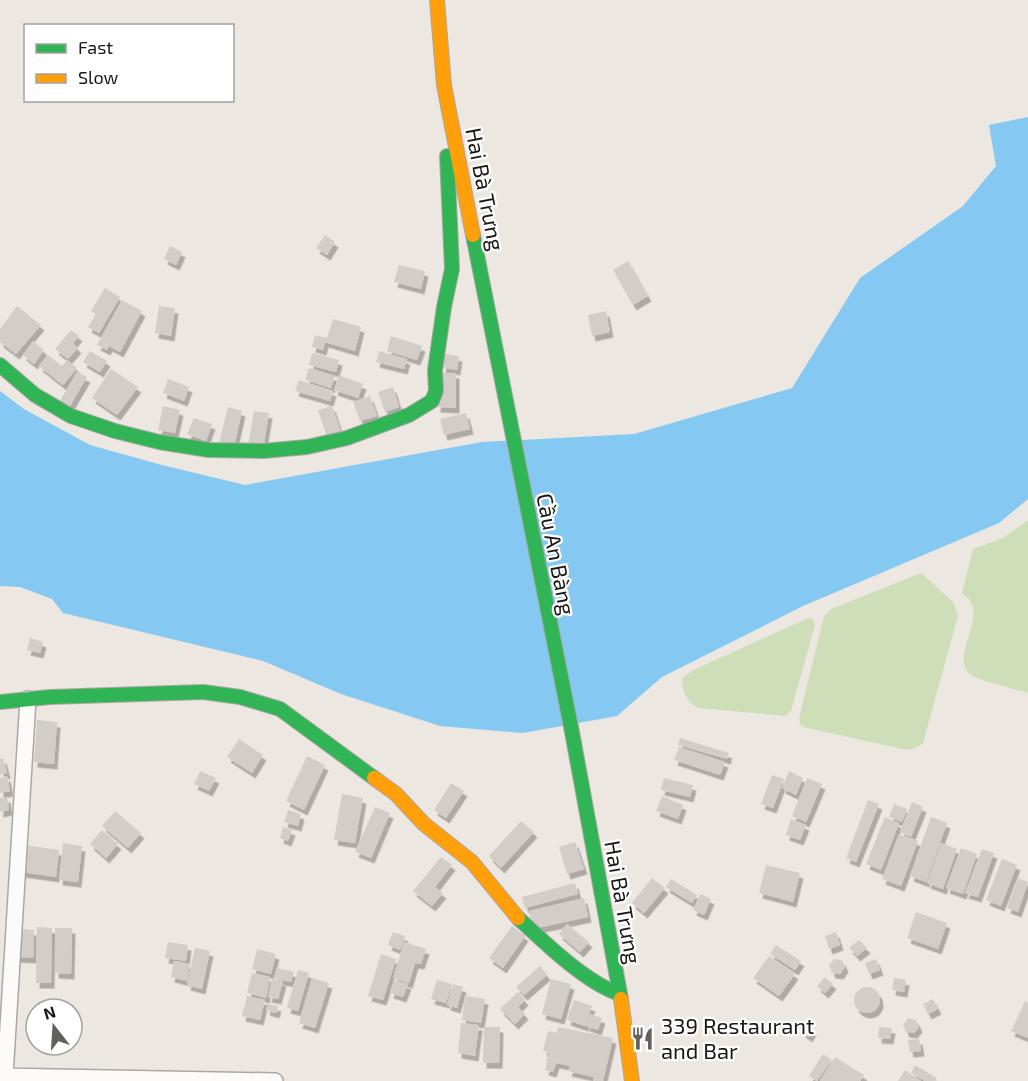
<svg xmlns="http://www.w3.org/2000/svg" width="1028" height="1081" viewBox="0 0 1028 1081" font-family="'Exo 2',sans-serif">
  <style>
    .green { fill: #cddeb9 }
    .water { fill: #85c9f2 }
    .building { fill: #d2cdc9; filter: url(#shadow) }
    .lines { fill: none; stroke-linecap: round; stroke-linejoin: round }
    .street-casing { stroke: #aca7a3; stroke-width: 18 }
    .fast-casing { stroke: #aca7a3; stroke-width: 16 }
    .slow-casing { stroke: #aca7a3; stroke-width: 16 }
    .street { stroke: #fcfbfa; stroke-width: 15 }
    .fast { stroke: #30b455; stroke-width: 14 }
    .slow { stroke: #ff9f0a; stroke-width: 14 }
    .labels { text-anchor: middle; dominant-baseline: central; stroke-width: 4.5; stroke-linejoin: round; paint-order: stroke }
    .street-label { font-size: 22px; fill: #1b1714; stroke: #fff }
    .poi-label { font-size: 22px; fill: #1b1714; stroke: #fff; text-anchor: start }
  </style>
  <defs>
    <filter id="shadow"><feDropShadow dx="3.5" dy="5.5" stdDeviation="0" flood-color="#0004"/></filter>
  </defs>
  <rect width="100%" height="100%" fill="#ede7e1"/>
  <!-- green -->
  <path class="green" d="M1028,520V693C1016,689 978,681 970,674C951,658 982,623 971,603C970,599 965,596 962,593L973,549L1003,538Z
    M921,573L953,602L958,616L923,743L916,748L907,750L803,727L800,724L799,718L824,616L831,609Z
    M812,618L815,625L791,711L785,716L698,708C686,701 682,692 682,679L691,671L806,619Z"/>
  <!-- water -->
  <path class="water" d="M1028,117V499L999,523L803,606L662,677L617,716L523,733L440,726L341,694L263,661L63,613L52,599L20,587L0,586V391L24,409L90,445L162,465L245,485L482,442L634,434L792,388L860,278L963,206L996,166L989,125Z"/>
  <!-- building -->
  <path class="building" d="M325,235L335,242L327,255L316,248Z
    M170,246L182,252L176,265L164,259Z
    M628,261L648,296L633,305L613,270Z
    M399,265L425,271L421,289L394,282Z
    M105,288L120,297L99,333L88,327L96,314L91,311Z
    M122,300L142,311L120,352L109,346L107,350L97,345Z
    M17,306L41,325L16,354L0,342V329Z
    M159,306L175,308L171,336L155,333Z
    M606,311L610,332L592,336L588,315Z
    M333,319L361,327L355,351L325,342L323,350L312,347L315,335L327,338Z
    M71,330L79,336L73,343L78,348L68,359L55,349Z
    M391,336L422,346L417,360L387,351Z
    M33,341L44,350L34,364L23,355Z
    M90,351L107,361L100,372L83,362Z
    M379,351L407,359L404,369L376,362Z
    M312,353L339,360L336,372L309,365Z
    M445,354L459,356L457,370L442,367Z
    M48,355L62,366L67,360L77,368L63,385L39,366Z
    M309,368L335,376L331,388L305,380Z
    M111,369L138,387L117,415L92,398Z
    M77,372L87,377L70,406L60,401Z
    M438,373H456V408L437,407Z
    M339,375L363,384L358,398L334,390Z
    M168,379L189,387L184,401L163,393Z
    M299,380L333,391L330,401L295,391Z
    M393,387L399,407L385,412L378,392Z
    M370,396L377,416L360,421L353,402Z
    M163,406L180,410L175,433L158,430Z
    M332,406L342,435L328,440L318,410Z
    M228,407L242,411L234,447L219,443Z
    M254,411L269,413L263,449L248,447Z
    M466,413L470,429L444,435L440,419Z
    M194,418L212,424L206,441L187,434Z
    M30,638L43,642L40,653L27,650Z
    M37,720L57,722L54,764L34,762Z
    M680,738L729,753L727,759L678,745Z
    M239,739L263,755L252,773L227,757Z
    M679,747L725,762L720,775L674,760Z
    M307,756L325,765L304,810L286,801Z
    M3,758L7,773L0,775V759Z
    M200,771L216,778L209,791L194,784Z
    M789,771L803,778L796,795L782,788Z
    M772,775L784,779L773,808L761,804Z
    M7,776L10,791L0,793V778Z
    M664,778L693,785L690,797L661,790Z
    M807,778L822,784L806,822L792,816Z
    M451,783L464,791L446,818L434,810Z
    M342,794L363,798L355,843L334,840Z
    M662,796L683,805L678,819L656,811Z
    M7,797L9,810L0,812V798Z
    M868,800L879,804L856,862L846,858Z
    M912,802L923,807L911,837L900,832Z
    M894,804L907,809L902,822L889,817Z
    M375,807L390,813L371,858L355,852Z
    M288,810L301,814L298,826L284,822Z
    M115,811L141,833L128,848L102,826Z
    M885,817L899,823L881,870L866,864Z
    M931,817L947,823L926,882L910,876Z
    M791,819L806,825L800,840L786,835Z
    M521,821L534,832L501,868L489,856Z
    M283,827L292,830L288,841L280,838Z
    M102,830L118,844L106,858L90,844Z
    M899,834L918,841L901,886L882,879Z
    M575,842L584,869L567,874L559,847Z
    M63,843L82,846L78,882L59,880Z
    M941,843L957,849L943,889L927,883Z
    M25,845L59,850L56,877L21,872Z
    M961,848L977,854L963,894L946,888Z
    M982,849L994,853L978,897L965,893Z
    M441,857L452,865L435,887L443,893L432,906L413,891Z
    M1002,859L1017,865L1001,906L986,900Z
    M766,865L800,873L793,902L759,893Z
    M652,878L665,888L644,913L632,903Z
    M1018,878L1028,882L1018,912L1007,908Z
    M671,879L697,895L692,903L666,887Z
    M575,883L578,894L525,908L522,897Z
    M700,894L711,899L704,915L693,910Z
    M584,898L588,917L533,929L529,911Z
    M916,912L947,923L938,949L907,938Z
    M567,924L589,942L580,952L559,934Z
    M512,926L525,936L503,968L489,958Z
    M37,927L52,928L51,983H36Z
    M55,928H72L71,974L55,973Z
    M18,929L34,930L33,958L17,957Z
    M393,932L405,936L400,950L388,945Z
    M836,932L840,945L829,949L825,936Z
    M859,940L867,948L857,956L849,948Z
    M168,942L188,945L186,961L165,958Z
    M404,942L426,949L421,964L415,963L409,983L393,978Z
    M776,945L801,961L795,970L770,954Z
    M195,948L210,951L202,989L187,985Z
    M257,949L276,954L271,974L252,969Z
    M381,954L396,959L383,1000L368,996Z
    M769,956L795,974L779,996L753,978Z
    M834,959L842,960L845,967L840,974L832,973L829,965Z
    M876,959L880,970L869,974L865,963Z
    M174,961L190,964L187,981L171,977Z
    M540,966L547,975L524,995L516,987Z
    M277,968L294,972L291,982L274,978Z
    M298,970L309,973L298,1011L287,1008Z
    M252,973L270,977L266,998L247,993Z
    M825,977L833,984L825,993L817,986Z
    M272,978L283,981L278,999L268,997Z
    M312,978L329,983L315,1028L299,1023Z
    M894,978L906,980L904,992L892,990Z
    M551,979L571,984L561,1019L542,1014Z
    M394,980L408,984L403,997L390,993Z
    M437,980L452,984L446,1003L431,999Z
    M453,984L463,987L457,1008L447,1005Z
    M854 1000a13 13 0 1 1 26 0a13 13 0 1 1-26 0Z
    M518,992L525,1000L518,1007L525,1014L515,1024L500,1009Z
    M247,996L265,1000L260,1020L242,1016Z
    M465,996L485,999L481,1023L462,1020Z
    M933,999L938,1009L928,1014L923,1004Z
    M574,1000L592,1006L585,1026L567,1020Z
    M1025,1001L1028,1003V1038L1011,1031Z
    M268,1004L278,1006L276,1013L266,1010Z
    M590,1014L602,1018L598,1030L586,1026Z
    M908,1018L916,1020L919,1027L914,1033L906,1032L903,1025Z
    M461,1023L479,1025L475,1056L458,1053Z
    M806,1026L813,1030L809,1037L802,1032Z
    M484,1027H500L499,1063H483Z
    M558,1027L613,1038L603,1081H593L594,1077L568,1071L570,1066L556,1063L553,1072L545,1070L549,1052L543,1051L548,1031L557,1033Z
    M879,1027L892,1028L890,1039L878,1038Z
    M919,1039L921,1051L910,1052L908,1040Z
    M823,1054L832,1060L817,1081L809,1076Z
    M835,1057L864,1075L860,1081H820Z
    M915,1065L937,1078L935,1081H925L911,1073Z
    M905,1070L921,1081H898Z"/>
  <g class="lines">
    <defs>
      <path id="street" d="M0,1076L275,1081
        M5,1076L28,699"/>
      <path id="fast" d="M473,235L572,732L621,999
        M0,365L35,395L71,416L115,431L159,442L209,450L263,451L307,447L347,438L409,415L432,401L436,391L435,370L444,307L452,269L447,156
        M0,702L50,697L203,692L240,697L280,709L374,778
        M518,918C544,942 587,984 620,994"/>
      <path id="slow" d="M437,0L444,85L473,235
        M374,778L396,794L424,824L472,862L518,918
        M621,999L632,1081"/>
    </defs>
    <!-- street casing -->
    <use href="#street" class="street-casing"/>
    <!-- fast casing -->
    <use href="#fast" class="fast-casing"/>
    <!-- slow casing -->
    <use href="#slow" class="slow-casing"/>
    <!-- street -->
    <use href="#street" class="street"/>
    <!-- fast -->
    <use href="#fast" class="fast"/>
    <!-- slow -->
    <use href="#slow" class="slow"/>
  </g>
  <!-- icons -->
  <defs>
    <symbol id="restaurant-bare" viewBox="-9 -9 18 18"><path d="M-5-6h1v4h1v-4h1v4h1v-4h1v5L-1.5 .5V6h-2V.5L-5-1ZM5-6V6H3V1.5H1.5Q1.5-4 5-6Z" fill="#64605c" stroke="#fff" stroke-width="2.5" paint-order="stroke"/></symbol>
  </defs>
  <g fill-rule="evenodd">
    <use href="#restaurant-bare" x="626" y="1022" width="33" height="33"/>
  </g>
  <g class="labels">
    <!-- street labels -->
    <g class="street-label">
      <text transform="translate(486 189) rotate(79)">Hai Bà Trưng</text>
      <text transform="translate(557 554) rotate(79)">Cầu An Bàng</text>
      <text transform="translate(624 902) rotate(80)">Hai Bà Trưng</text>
    </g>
    <!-- poi labels -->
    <g class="poi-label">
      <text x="661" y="1025">339 Restaurant<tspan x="661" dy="25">and Bar</tspan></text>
    </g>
  </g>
  <!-- legend -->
  <rect x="24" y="24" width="210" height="78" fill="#ffffff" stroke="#a4a2a1" stroke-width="1.5"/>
  <rect x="36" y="44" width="30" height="9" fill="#30b455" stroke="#a4a2a1" stroke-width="1.5"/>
  <text x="78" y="54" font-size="18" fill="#1b1714">Fast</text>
  <rect x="36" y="74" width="30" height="9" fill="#ff9f0a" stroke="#a4a2a1" stroke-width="1.5"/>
  <text x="78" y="84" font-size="18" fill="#1b1714">Slow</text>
  <!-- north arrow -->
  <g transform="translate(54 1027) rotate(343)"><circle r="28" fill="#ffffff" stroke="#a4a2a1" stroke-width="1.5"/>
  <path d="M0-4.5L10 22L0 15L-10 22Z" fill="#64605c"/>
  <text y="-9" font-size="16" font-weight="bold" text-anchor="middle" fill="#1b1714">N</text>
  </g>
</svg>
